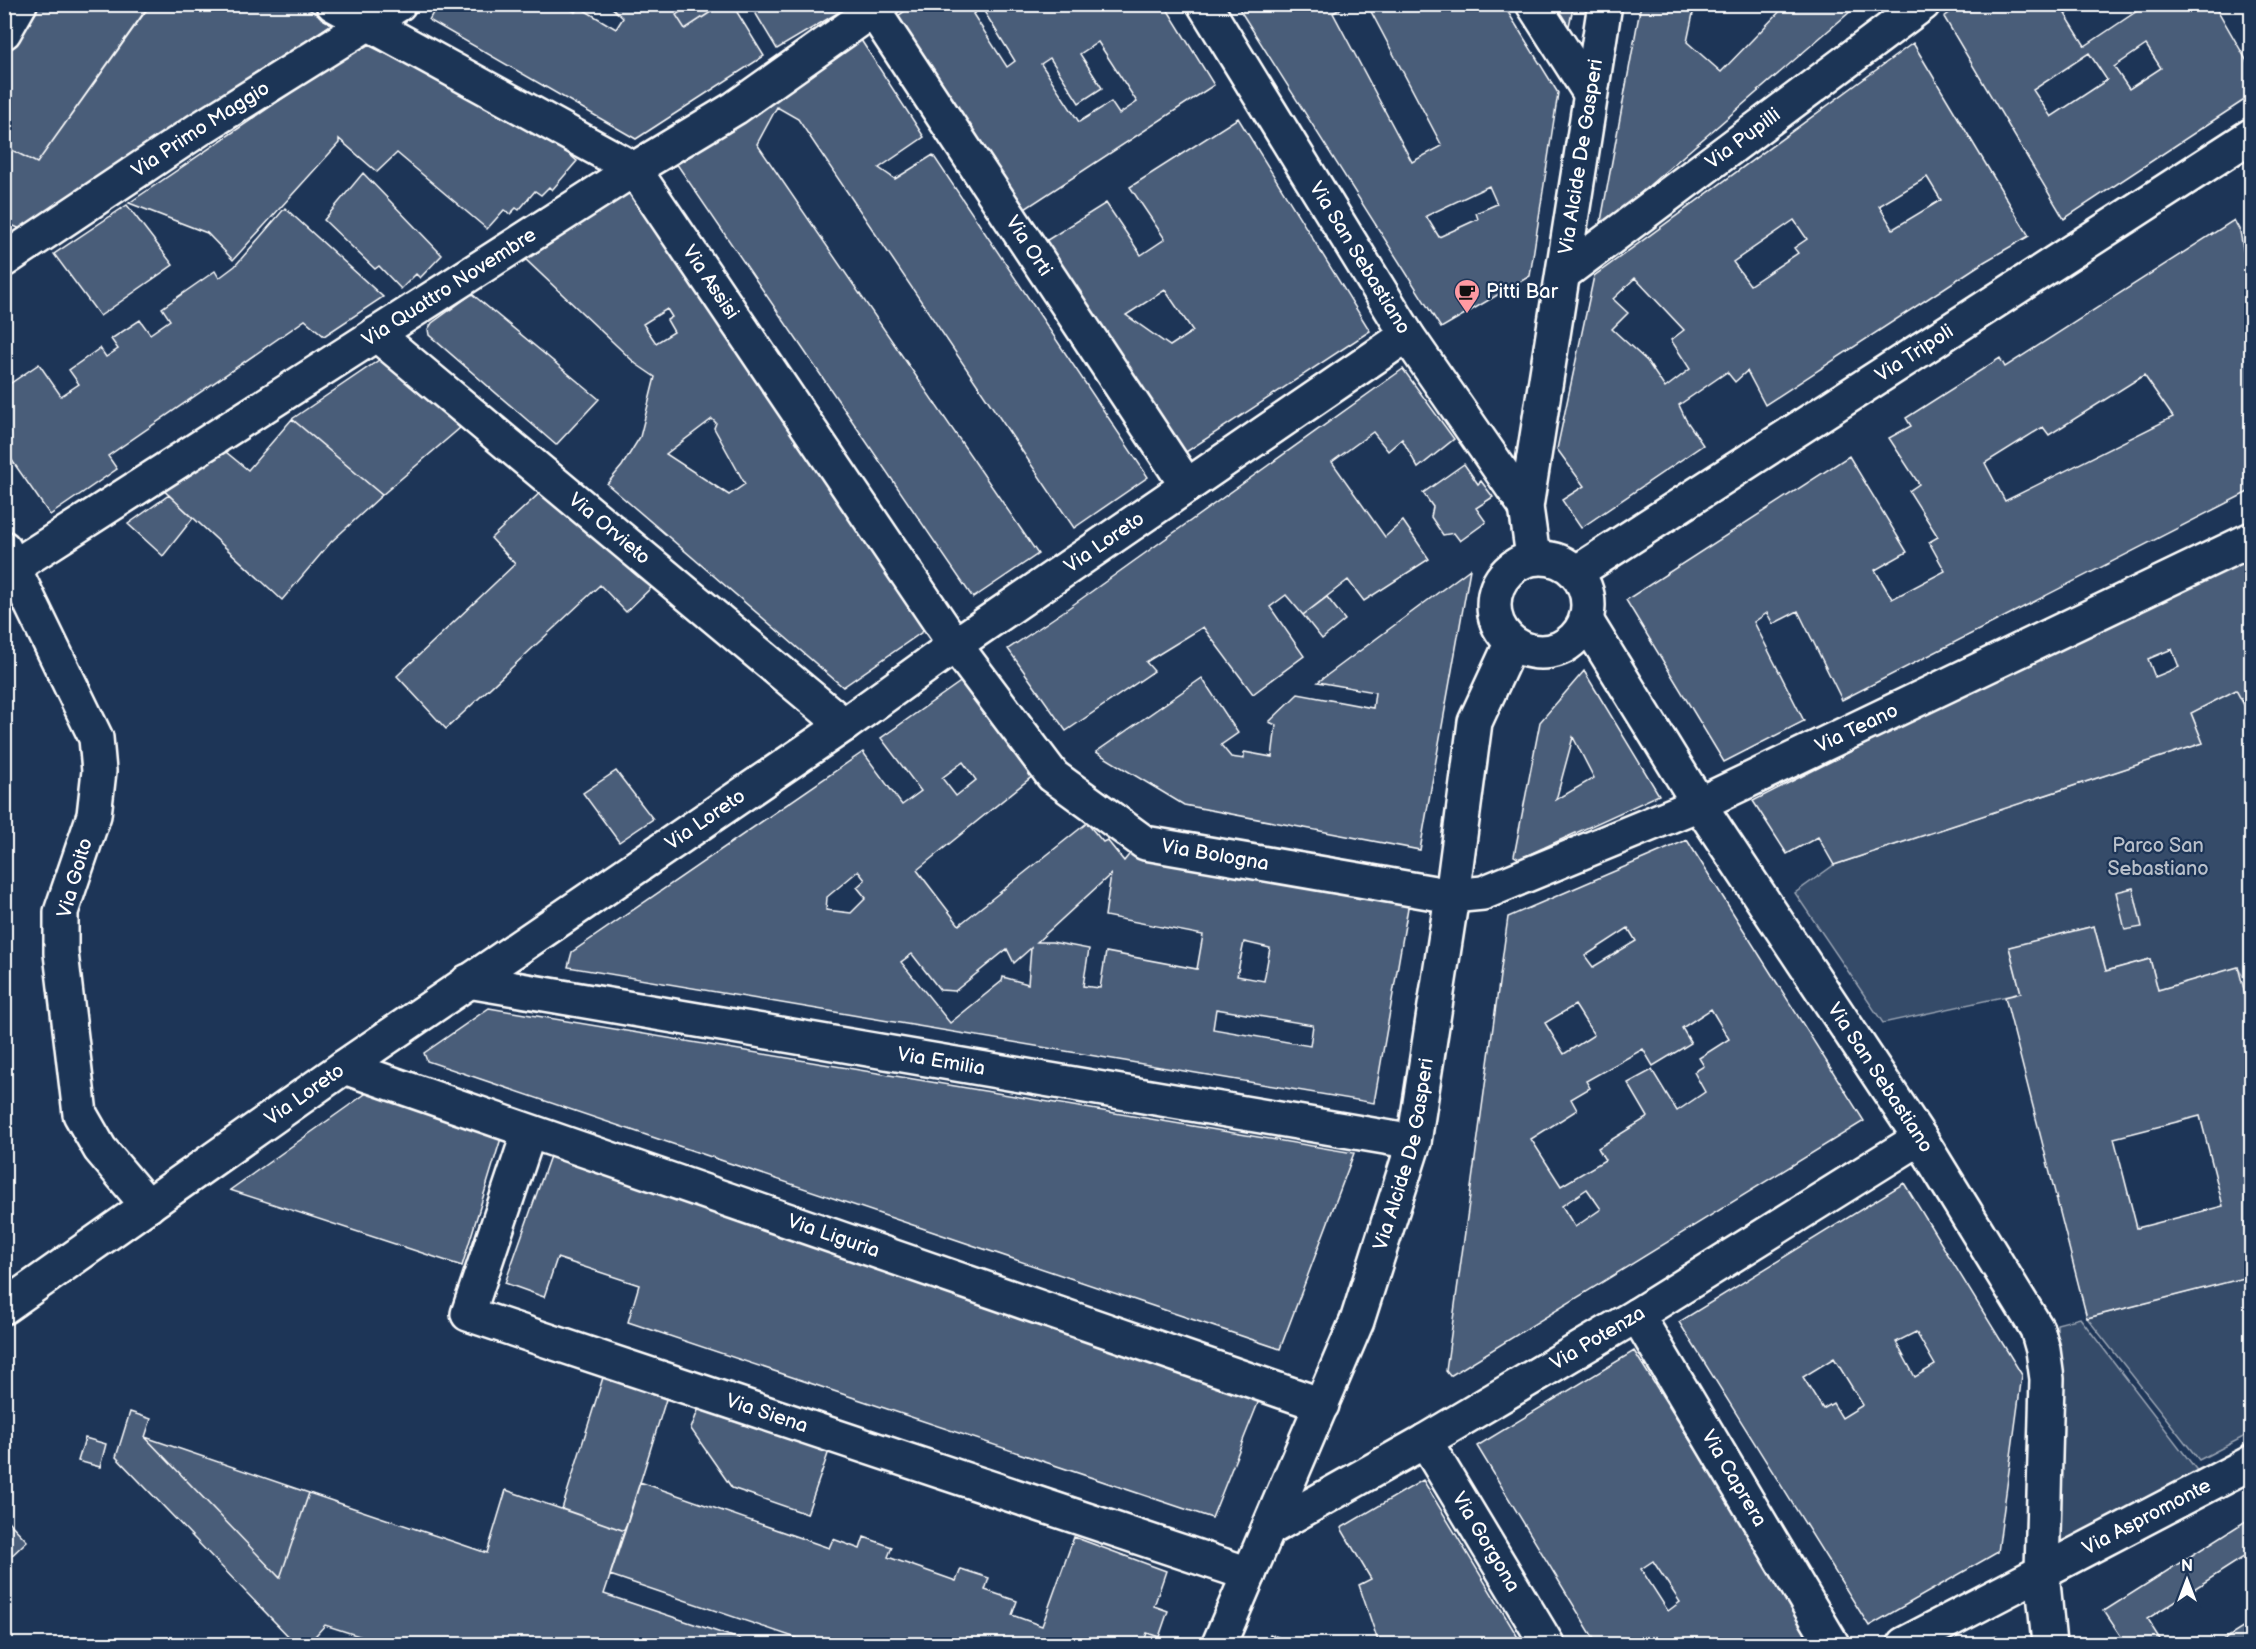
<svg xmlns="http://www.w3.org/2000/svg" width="2256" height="1649" viewBox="0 0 2256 1649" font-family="'Balsamiq Sans',sans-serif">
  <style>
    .green { fill: #364b69; stroke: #9aa5b4; stroke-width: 1.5 }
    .building { fill: #4a5d79; stroke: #fff; stroke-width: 1.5; fill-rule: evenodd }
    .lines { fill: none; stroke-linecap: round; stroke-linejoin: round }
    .minor-casing { stroke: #fff; stroke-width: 38 }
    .tertiary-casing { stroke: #fff; stroke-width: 38 }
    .secondary-casing { stroke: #fff; stroke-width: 38 }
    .minor { stroke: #1d3557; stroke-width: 33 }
    .tertiary { stroke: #1d3557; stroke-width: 33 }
    .secondary { stroke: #1d3557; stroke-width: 33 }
    .labels { text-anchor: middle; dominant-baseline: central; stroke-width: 4.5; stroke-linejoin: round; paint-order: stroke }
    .street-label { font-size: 20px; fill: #fff; stroke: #1d3557 }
    .poi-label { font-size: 20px; fill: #fff; stroke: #1d3557; text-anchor: start }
    .park-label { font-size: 20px; fill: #b9c0ca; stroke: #1d3557 }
  </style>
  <rect width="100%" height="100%" fill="#1d3557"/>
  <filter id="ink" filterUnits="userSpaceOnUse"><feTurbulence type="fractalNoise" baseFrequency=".0167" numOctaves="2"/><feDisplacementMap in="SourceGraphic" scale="12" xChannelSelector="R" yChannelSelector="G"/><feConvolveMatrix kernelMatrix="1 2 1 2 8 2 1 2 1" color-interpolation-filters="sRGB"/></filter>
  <g filter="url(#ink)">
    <!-- green -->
    <path class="green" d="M2236,690L2251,719V989L2238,968L2158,990L2150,959L2106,971L2094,926L2009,947L2021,993L1883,1023L1795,893L1834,865L2203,743L2191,713Z
      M2251,1276V1433L2199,1460L2087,1318Z
      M2080,1318L2202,1477L2059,1549L2057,1324Z"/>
    <!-- building -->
    <path class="building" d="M34,4H150L37,163L4,146V61Z
      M153,4H300L333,23L23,230L4,222V146L37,163L148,8Z
      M438,4H561L575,12L579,7L616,29L623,18L608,4H692L676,15L685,29L723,4H732L764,56L636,139L429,20Z
      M692,4H723L685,29L676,15Z
      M750,4H844L846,8L777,49Z
      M915,4H1164L1214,85L1025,209L898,16ZM982,8L1015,61L1007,67L973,14ZM1098,42L1137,102L1119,114L1111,102L1079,122L1041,64L1050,58L1079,103L1102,88L1080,54Z
      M1236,4H1349L1333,13L1412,162L1442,146L1367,4H1503L1558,93L1530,276L1441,328ZM1489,186L1497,204L1476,213L1478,219L1439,237L1426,216Z
      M1553,4H1574L1568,30Z
      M1641,4H1695L1687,42L1721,72L1787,4H1859L1607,222L1601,221Z
      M1962,4H2059L2085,46L2137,11L2134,4H2214L2252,70V95L2064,219L1944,17ZM2146,45L2161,68L2129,89L2114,67ZM2089,53L2107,80L2051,117L2033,90Z
      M2059,4H2079L2066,14Z
      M861,40L924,137L879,168L895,179L933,155L1148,477L1074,528L798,119L777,107L757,144L1038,554L973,598L674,160Z
      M364,43L513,116L531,134L535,130L554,146L557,144L577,161L552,190L549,187L541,195L535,191L519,210L516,208L510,214L504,210L487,229L397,153L377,172L339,139V143L233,260L207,233L129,203Z
      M1913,43L2029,236L1984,262L1765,405L1747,371L1735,382L1727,372L1679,405L1686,420L1703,445L1581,528L1562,500L1584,486L1557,449L1594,276ZM1927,177L1941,200L1893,229L1879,206ZM1794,220L1807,239L1794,248L1798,253L1750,285L1733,262ZM1635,278L1684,330L1671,340L1690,369L1665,388L1647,361L1612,329L1628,313L1613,299Z
      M1238,118L1370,331L1183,454L1044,242L1106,203L1141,255L1165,239L1130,187ZM1165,290L1193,331L1170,346L1126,315Z
      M363,173L442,255L420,278L416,274L401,289L379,266L375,269L324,220Z
      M631,186L935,623L843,687L607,484L622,466L640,437L655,377L636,364L522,256ZM667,309L672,317L667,320L674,332L656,343L643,324ZM712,419L716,423L714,428L745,484L729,495L666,454Z
      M127,205L173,265L100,316L54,254Z
      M285,208L383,297L324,336L305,320L108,456L117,469L50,515L4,449V381L8,385L39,364L61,396L79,384L69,370L100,348L106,357L118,349L111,339L140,320L150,334L170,320L162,308L215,271L219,278L235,266Z
      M2234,220L2240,231L2252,299V490L1842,700L1798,611L1773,624L1767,613L1754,622L1804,721L1724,762L1626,600L1849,456L1907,552L1875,570L1892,599L1945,571L1929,542L1938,537L1909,491L1919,484L1889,438L1911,426L1906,418L2000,358L2005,367ZM2144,375L2173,417L2005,501L1985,463L2043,427L2049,435Z
      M472,294L599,399L556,445L429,335L428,329L432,323Z
      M382,358L460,428L382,495L292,419Z
      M1403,369L1454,439L1418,468L1402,439L1388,451L1373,432L1332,462L1385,537L1403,521L1429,559L1364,601L1348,580L1303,615L1286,595L1270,607L1304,656L1253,694L1203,627L1146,662L1154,671L1066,731L1008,649L1067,609Z
      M292,419L382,495L331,542L282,600L159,486L216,444L248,470Z
      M1464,464L1478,484L1481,481L1493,497L1476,508L1486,522L1460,541L1454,533L1443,535L1431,517L1433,507L1423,493Z
      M543,490L654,585L626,612L600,585L446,729L397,676L515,564L491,538Z
      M169,495L193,518L163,556L128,524Z
      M2252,548V719L2236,690L2191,713L2203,743L1834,865L1818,837L1787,854L1753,801ZM2172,649L2179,667L2155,677L2148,659Z
      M1470,569L1420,850L1184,805L1096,752L1202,678L1238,733L1221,745L1231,757L1244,759V752L1272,757L1276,725L1269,722L1298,694L1373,708L1375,692L1318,682Z
      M1327,597L1345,620L1322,639L1303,615Z
      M1584,671L1659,795L1519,859L1514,856L1540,722ZM1573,737L1594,778L1556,800Z
      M966,678L1034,775L917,870L959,925L1087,823L1103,842L1107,840L1124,861L1132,851L1409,902L1374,1103L568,967L572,952L863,752L902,805L921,791L881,738ZM963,762L976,780L956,796L942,778ZM858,871L865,880L857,887L866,898L851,913L826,910L827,897ZM1111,874L1105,916L1203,935L1197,969L1106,952L1100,988L1083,986L1089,949L1052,942H1037ZM1244,942L1270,948L1264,981L1237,976ZM1031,948L1028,984L1003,977L1002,981L950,1023L901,962L912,954L940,990L955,991L1007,949L1014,963ZM1216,1009L1313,1025L1310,1046L1213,1029Z
      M616,771L653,819L619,842L583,793Z
      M1687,840L1864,1121L1450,1376L1446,1371L1508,917ZM1628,928L1636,941L1593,967L1585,956ZM1575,1005L1594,1035L1564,1054L1545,1023ZM1711,1009L1729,1039L1699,1058L1704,1066L1694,1072L1705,1092L1677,1111L1652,1070L1628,1083L1648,1117L1598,1148L1605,1160L1561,1186L1531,1139L1577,1110L1571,1099L1590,1088L1586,1081L1643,1049L1653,1066L1691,1043L1682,1028ZM1587,1189L1601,1209L1575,1227L1562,1206Z
      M2133,888L2142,927L2125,930L2116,892Z
      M2094,926L2106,971L2150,959L2158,990L2238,967L2252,1019V1276L2087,1318L2005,997L2021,993L2009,947ZM2200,1116L2223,1206L2137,1228L2114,1138Z
      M489,1008L1354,1153L1280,1349L427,1061L424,1053Z
      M368,1092L502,1135L462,1266L230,1190Z
      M550,1156L1260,1398L1212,1518L628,1322L639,1285L557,1258L544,1297L505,1283Z
      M1904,1183L2022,1375L1998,1552L1869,1626L1679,1322ZM1916,1332L1935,1365L1915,1377L1896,1342ZM1834,1358L1863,1405L1842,1418L1833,1403L1823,1409L1803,1377Z
      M1634,1351L1818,1644H1597L1477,1446ZM1653,1561L1680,1602L1668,1611L1641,1569Z
      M605,1371L668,1393L625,1531L562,1509Z
      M700,1405L829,1451L807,1514L732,1488L691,1429Z
      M130,1412L151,1419L145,1437L280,1578L309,1493L487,1553L506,1490L625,1531L604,1594L754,1644H384L325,1625L308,1644H296L116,1457Z
      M145,1437L309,1493L280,1578Z
      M85,1438L106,1444L100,1467L78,1461Z
      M1423,1480L1522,1644H1379L1359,1585L1371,1579L1341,1528Z
      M640,1482L829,1548L833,1539L860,1549L864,1537L892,1547L888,1557L956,1581L961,1569L989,1578L985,1590L1017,1601L1012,1615L1042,1626L1074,1537L1166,1571L1154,1606L1168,1611L1159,1637L1147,1633L1143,1644H814L610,1575Z
      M4,1517L27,1541L4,1563Z
      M2252,1517V1555L2250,1553L2147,1619L2163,1644H2126L2104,1611Z
      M2252,1622V1644H2217Z
      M1270,1634L1295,1644H1266Z
      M1997,1636L1998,1644H1981Z"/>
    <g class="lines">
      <defs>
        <g id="minor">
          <path id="s1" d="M333,4L634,169L955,645L1053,776L1145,843L1452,896L1483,893L1699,804L2252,539"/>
          <path id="s2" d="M869,4L1187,486"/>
          <path id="s3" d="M1204,4L1407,335L1526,507"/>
          <path d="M1533,4L1590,93"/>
          <path d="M4,32L20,4"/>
          <path id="s4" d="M4,260L198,130L399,4"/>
          <path id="s5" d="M1564,273L1923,4"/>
          <path id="s6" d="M376,334L844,725"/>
          <path d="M4,548L96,738L99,771L94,815L61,912V953L80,1114L100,1149L148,1206"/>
          <path id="s7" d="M15,566L634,169L735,108L882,4"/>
          <path id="s8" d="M1587,622L1699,804L1920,1138L2037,1329L2043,1350L2047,1379L2042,1572L2049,1644"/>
          <path id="s9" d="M468,981L1414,1142"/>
          <path id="s10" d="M344,1067L1322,1405"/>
          <path id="s11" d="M529,1132L468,1314L1249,1574"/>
          <path id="s12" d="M4,1307L344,1067L844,725L955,645L1407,335"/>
          <path id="s13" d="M1637,1315L1832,1644"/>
          <path id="s14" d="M1425,1441L1547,1644"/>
          <path id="s15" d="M1269,1529L1425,1441L1637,1315L1920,1138"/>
          <path id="s16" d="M1904,1644L2252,1462"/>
        </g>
        <g id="tertiary">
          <path id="s17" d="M1533,557L1526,507L1605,4"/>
        </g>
        <g id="secondary">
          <circle cx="1541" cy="605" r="47"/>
          <path id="s18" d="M1577,572L2252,135"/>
          <path id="s19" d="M1219,1644L1357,1321L1414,1142L1452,896L1475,722L1511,644"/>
        </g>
      </defs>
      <!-- minor casing -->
      <use href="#minor" class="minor-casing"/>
      <!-- tertiary casing -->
      <use href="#tertiary" class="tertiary-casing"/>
      <!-- secondary casing -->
      <use href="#secondary" class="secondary-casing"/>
      <!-- minor -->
      <use href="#minor" class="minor"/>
      <!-- tertiary -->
      <use href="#tertiary" class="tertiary"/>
      <!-- secondary -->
      <use href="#secondary" class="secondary"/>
    </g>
  </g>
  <!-- icons -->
  <defs>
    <symbol id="cafe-pin" viewBox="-11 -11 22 30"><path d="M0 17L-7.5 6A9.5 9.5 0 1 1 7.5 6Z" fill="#ff9aa2" stroke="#1d3557"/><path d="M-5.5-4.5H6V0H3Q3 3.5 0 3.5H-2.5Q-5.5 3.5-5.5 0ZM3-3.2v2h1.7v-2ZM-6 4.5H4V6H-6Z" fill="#111"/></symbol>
  </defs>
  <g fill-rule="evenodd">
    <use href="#cafe-pin" x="1452" y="277" width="30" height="40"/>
  </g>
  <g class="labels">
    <!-- street labels -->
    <g class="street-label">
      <text stroke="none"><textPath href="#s4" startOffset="236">Via Primo Maggio</textPath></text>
      <text stroke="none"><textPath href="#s5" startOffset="224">Via Pupilli</textPath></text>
      <text stroke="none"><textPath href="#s17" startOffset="405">Via Alcide De Gasperi</textPath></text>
      <text stroke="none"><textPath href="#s2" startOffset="290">Via Orti</textPath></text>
      <text stroke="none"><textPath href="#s3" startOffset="298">Via San Sebastiano</textPath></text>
      <text stroke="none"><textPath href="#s1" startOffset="480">Via Assisi</textPath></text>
      <text stroke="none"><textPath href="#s7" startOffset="516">Via Quattro Novembre</textPath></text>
      <text stroke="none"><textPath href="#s18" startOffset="402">Via Tripoli</textPath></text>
      <text stroke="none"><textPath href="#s6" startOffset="304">Via Orvieto</textPath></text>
      <text stroke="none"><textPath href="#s12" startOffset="1340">Via Loreto</textPath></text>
      <text stroke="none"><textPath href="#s1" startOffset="1946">Via Teano</textPath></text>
      <text stroke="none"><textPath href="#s12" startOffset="854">Via Loreto</textPath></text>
      <text stroke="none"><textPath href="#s1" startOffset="1266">Via Bologna</textPath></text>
      <text transform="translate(75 878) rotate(-74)">Via Goito</text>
      <text stroke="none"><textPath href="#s9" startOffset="480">Via Emilia</textPath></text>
      <text stroke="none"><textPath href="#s8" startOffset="542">Via San Sebastiano</textPath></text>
      <text stroke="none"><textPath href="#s12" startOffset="368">Via Loreto</textPath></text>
      <text stroke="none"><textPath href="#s19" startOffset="525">Via Alcide De Gasperi</textPath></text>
      <text stroke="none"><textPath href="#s10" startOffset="518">Via Liguria</textPath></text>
      <text stroke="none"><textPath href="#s15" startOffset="380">Via Potenza</textPath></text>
      <text stroke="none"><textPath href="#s11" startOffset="507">Via Siena</textPath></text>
      <text stroke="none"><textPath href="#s13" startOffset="190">Via Caprera</textPath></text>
      <text stroke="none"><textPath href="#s16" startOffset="274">Via Aspromonte</textPath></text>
      <text stroke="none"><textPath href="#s14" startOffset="118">Via Gorgona</textPath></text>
    </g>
    <!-- poi labels -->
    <g class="poi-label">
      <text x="1486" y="292">Pitti Bar</text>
    </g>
    <!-- park labels -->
    <g class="park-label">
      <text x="2158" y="846">Parco San<tspan x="2158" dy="23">Sebastiano</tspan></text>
    </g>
  </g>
  <!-- margin -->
  <rect width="2256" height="1649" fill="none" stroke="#1d3557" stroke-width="24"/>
  <rect x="12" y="12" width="2232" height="1625" fill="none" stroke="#fff" stroke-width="2" filter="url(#ink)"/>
  <!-- north arrow -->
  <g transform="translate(2187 1580)" stroke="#1d3557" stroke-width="4.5" paint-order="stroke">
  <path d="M0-4.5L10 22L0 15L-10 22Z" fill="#ffffff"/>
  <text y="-9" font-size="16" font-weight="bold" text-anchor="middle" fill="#ffffff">N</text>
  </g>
</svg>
